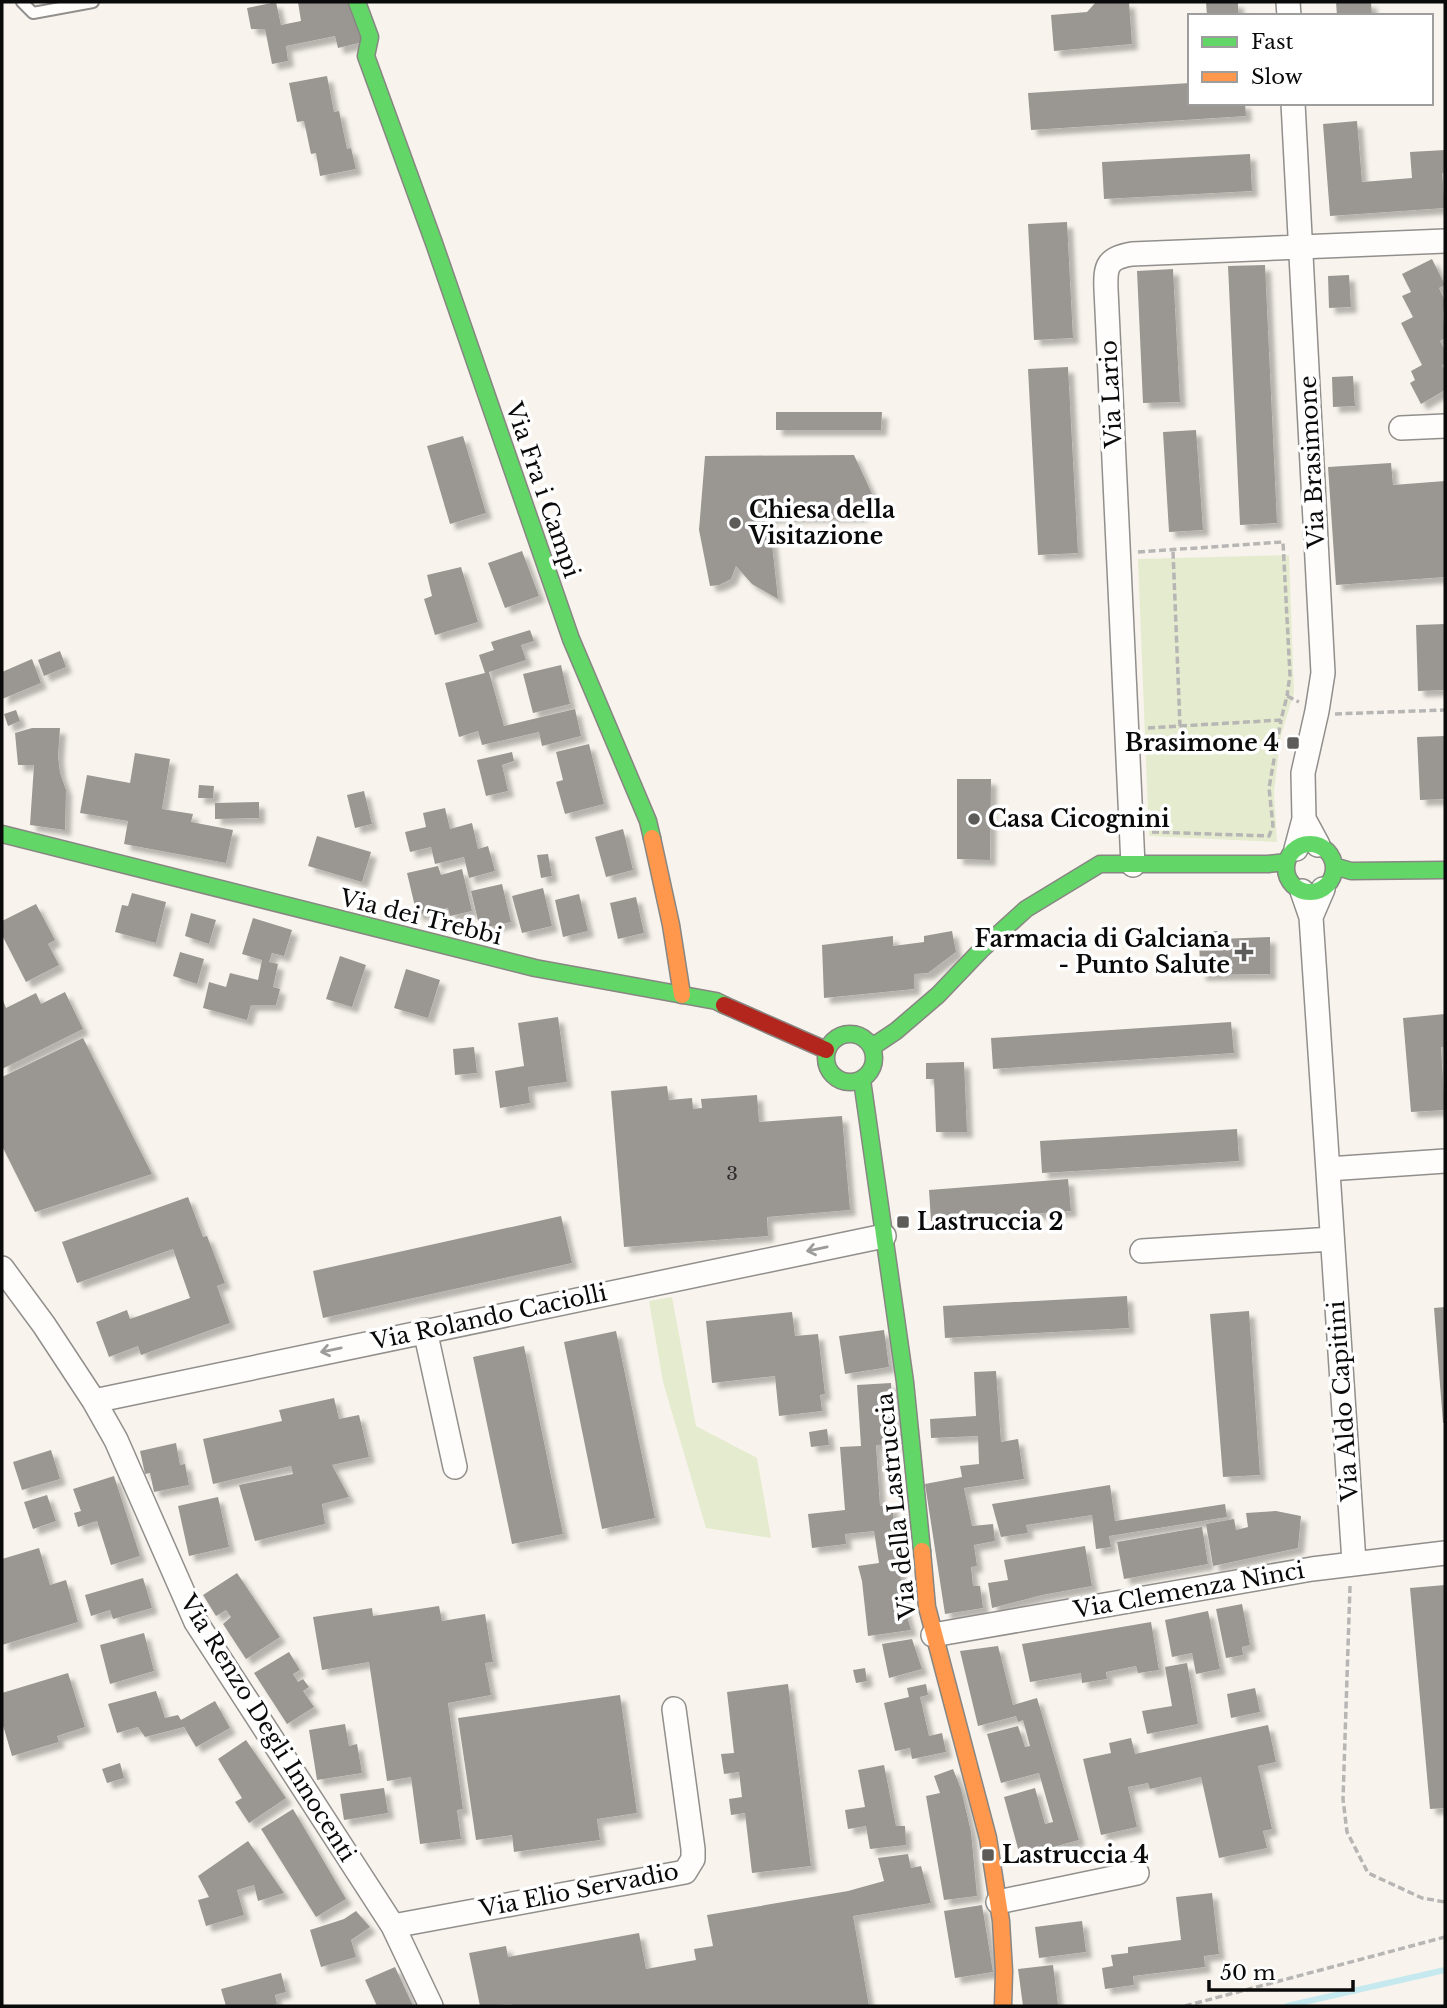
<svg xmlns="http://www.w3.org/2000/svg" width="1447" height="2008" viewBox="0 0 1447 2008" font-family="'Libre Baskerville',serif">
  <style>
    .green { fill: #e5ebce }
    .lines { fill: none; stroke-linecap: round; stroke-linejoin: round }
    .stream { stroke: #c6e9f0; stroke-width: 6 }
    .building { fill: #9a9793; filter: url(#shadow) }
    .lane-casing { stroke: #918f8c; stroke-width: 14 }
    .street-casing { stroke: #918f8c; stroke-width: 26 }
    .fast-casing { stroke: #888683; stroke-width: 19 }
    .slow-casing { stroke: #888683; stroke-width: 19 }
    .jam-casing { stroke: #888683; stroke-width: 19 }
    .path { stroke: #b7b6b5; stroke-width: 3.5; stroke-dasharray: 7 3.5; stroke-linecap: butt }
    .lane { stroke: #fefdfc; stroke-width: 10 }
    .street { stroke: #fefdfc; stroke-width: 23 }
    .fast { stroke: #63d668; stroke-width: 16 }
    .slow { stroke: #ff974d; stroke-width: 16 }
    .jam { stroke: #b3261e; stroke-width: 16 }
    .oneway { stroke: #9c9c9b }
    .poi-dot { fill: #5d5c59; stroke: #fff; stroke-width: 2.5 }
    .labels { text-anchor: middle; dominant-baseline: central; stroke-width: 7; stroke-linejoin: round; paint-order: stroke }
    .number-label { font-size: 19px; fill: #2e2d2c }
    .street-label { font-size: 23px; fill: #0a0a0a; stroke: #fff }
    .poi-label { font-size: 23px; font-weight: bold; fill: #0a0a0a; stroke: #fff; text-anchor: start }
  </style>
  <defs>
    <filter id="shadow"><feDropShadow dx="6" dy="6" stdDeviation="2" flood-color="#0004"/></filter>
  </defs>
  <rect width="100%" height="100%" fill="#f8f4ed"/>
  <!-- green -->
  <path class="green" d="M1289,555L1294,693L1281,735L1274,792L1277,842L1149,836L1138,559Z
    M672,1297L696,1426L757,1458L771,1538L706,1528L663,1382L649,1301Z"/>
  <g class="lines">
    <!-- stream -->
    <path class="stream" d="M1287,2006L1445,1970"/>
  </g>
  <!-- building -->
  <path class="building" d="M276,2L281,25L301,21L298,2H350L367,41L338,48L335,36L286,46L288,61L272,64L265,29H251L247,8Z
    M1096,2H1129L1132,44L1054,51L1051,15L1087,12Z
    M1206,2H1238V16H1207Z
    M1336,2H1371L1372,16H1337Z
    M327,76L334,112L339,111L347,149L351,148L356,169L320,176L316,153L311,154L304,121L297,122L289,83Z
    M1190,83V103H1245L1246,116L1031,130L1028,93Z
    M1357,121L1362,182L1412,178L1410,152L1445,150V173H1442L1445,208L1330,216L1323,124Z
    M1250,154L1252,191L1104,199L1102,162Z
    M1067,222L1073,338L1034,340L1028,224Z
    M1432,259L1445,285L1439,288L1445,301L1443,314L1445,338L1440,341L1445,350V364L1442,365L1445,371V390L1421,404L1410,383L1415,380L1411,371L1422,365L1401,323L1413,317L1402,296L1411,292L1402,274Z
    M1265,265L1277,523L1240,525L1228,266Z
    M1173,269L1180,402L1143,403L1137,271Z
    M1349,275L1351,307L1329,308L1328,276Z
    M1068,367L1078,553L1038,555L1028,369Z
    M1353,376L1355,406L1333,407L1332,377Z
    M776,412H882L881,430H776Z
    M1196,430L1203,530L1169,532L1163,432Z
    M463,436L486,513L450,524L427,446Z
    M854,455L873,496L861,516L769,517L778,599L752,584L736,566L731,579L719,585L710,586L699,530L705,456Z
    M1391,463L1393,485L1445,481V577L1336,585L1328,467Z
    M522,551L539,596L505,608L488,563Z
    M461,567L478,622L435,635L424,599L432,596L427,575Z
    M1445,624V690L1418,691L1416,625Z
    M530,630L534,641L521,645L526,660L489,672L504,726L575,709L581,736L542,746L539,732L482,745L478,731L459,737L445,683L485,673L479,655L494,650L491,642Z
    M60,651L66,667L44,676L38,660Z
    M32,659L41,683L2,699V672Z
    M561,665L570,704L533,713L523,674Z
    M16,710L20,721L8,726L4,714Z
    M32,728H60L58,756L60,773L66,790L65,830L30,825L34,765H18L15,733Z
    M1445,736V799L1420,800L1417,737Z
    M589,744L604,804L565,814L556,782L563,780L556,752Z
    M512,752L514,761L502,765L508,791L486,796L477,760Z
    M135,753L170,759L162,809L193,814L191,822L233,830L226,863L124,844L128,821L80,813L87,775L130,783Z
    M957,779H991L990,860L957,859Z
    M199,785L214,786L213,798H198Z
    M364,791L372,824L355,828L347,795Z
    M259,802V818L215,819V803Z
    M445,808L450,829L472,823L478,849L488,846L495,871L469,878L464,857L435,864L431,847L410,852L405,832L426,827L423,813Z
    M623,829L633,870L606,877L595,837Z
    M317,836L371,852L362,882L308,866Z
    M548,854L552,876L541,878L537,855Z
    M438,866L441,875L462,869L472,911L450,916L448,908L417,915L407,873Z
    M502,884L511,922L480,929L471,891Z
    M543,888L552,926L522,933L512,896Z
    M132,893L166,902L156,943L115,932L122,905L128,906Z
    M579,894L588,931L563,937L555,900Z
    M636,897L644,933L618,939L610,903Z
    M36,904L55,940L48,944L59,965L26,982L2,935V921Z
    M191,913L216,920L209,944L185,936Z
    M253,918L292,930L284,956L272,953L269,962L278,964L273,987L280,989L276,1005H251L247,1020L203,1008L209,982L226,987L230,973L258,980L262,960L242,954Z
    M952,931L956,952L928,973L914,974V989L824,998L822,945L893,936V946L924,942V936Z
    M1199,931H1218V939L1270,937V974L1200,975Z
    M180,952L204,959L197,984L173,976Z
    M340,956L366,965L352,1007L326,999Z
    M406,969L440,980L428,1018L394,1008Z
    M65,992L83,1029L2,1069V998L6,1008L36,993L41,1004Z
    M1445,1014V1047H1441L1445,1110L1411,1112L1403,1018Z
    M558,1017L567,1082L528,1087L530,1103L500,1108L495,1071L524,1066L518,1023Z
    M1231,1022L1234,1053L993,1069L991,1038Z
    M83,1038L152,1174L35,1212L2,1146V1077Z
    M474,1047L477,1073L455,1075L453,1049Z
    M964,1062L967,1132H936L934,1079H926V1063Z
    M667,1086L669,1100L692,1098L693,1109L702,1108L701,1099L757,1095L759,1122L842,1116L850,1210L767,1217L768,1236L624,1247L611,1091Z
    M1237,1129L1239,1161L1042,1173L1040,1141Z
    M1068,1179L1071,1211L931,1221L929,1190Z
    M188,1197L203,1237L207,1236L225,1283L217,1286L230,1323L141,1355L138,1346L109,1357L96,1322L127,1310L130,1319L190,1298L173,1249L77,1283L62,1242Z
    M561,1216L572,1263L323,1318L313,1271Z
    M1127,1296L1129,1328L945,1338L943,1306Z
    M1445,1307V1423H1443L1434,1308Z
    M1249,1311L1260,1475L1223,1477L1210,1314Z
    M792,1312L795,1336L818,1334L825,1394L820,1395L822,1411L779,1416L775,1376L712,1383L706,1321Z
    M884,1330L889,1367L845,1374L839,1336Z
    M616,1331L655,1518L602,1529L564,1342Z
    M524,1346L563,1534L512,1544L473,1357Z
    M996,1371L1001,1442L1018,1439L1024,1479L964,1488L972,1526L993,1524L995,1541L974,1545L977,1566L971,1567L973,1586H980L983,1608L945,1614L925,1484L962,1477L960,1466L979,1464L978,1436L931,1438L930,1419L976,1416L974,1372Z
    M891,1383L895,1444L876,1445L880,1506L892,1505L904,1606L911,1630L868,1636L862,1581L858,1566L879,1563L874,1531L845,1534L846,1544L812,1548L808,1514L845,1510L840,1447L861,1446L857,1385Z
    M334,1398L339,1419L359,1415L369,1457L332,1465L349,1497L322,1504L325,1524L255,1541L239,1485L293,1474L291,1466L213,1484L203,1439L282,1421L279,1410Z
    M827,1429L829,1445L811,1447L809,1432Z
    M176,1443L180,1465L185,1464L189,1485L154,1492L150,1473L145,1474L140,1451Z
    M51,1450L60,1479L22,1490L13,1462Z
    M114,1476L140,1556L111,1565L97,1521L78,1527L74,1513L81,1511L73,1489Z
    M1110,1485L1115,1521L1225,1504L1227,1517L1109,1536L1111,1547L1096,1549L1092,1515L1026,1525L1028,1533L1001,1537L992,1504Z
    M47,1495L56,1521L33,1529L24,1502Z
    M218,1497L229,1547L189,1556L178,1506Z
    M1276,1511L1301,1516L1298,1548L1213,1566L1206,1524L1234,1519L1236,1530L1248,1527L1246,1513Z
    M1202,1527L1208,1564L1124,1579L1117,1542Z
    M1085,1546L1092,1586L1042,1595L992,1608L988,1583L1008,1580L1004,1560Z
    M39,1548L50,1585L66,1580L78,1622L2,1645V1559Z
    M237,1573L280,1637L246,1659L223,1624L231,1617L226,1610L216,1616L203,1595Z
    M143,1578L152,1608L113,1619L110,1610L91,1616L85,1595Z
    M1445,1585V1808L1430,1809L1410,1588Z
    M1242,1604L1250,1645L1242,1647L1243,1655L1226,1658L1216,1609Z
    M439,1606L442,1621L485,1614L493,1662L485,1663L491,1695L448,1703L463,1809L457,1810L461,1839L420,1844L411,1777L387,1781L369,1662L322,1670L313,1617L372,1608L373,1616Z
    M1208,1611L1220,1669L1196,1674L1192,1653L1172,1657L1165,1620Z
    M1151,1622L1159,1670L1138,1673L1136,1666L1106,1672L1107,1679L1082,1683L1081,1673L1030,1682L1022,1644Z
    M144,1633L154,1671L110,1684L100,1645Z
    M912,1639L922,1669L889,1678L882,1644Z
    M998,1646L1013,1705L1037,1698L1079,1840L1020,1856L1004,1797L1035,1788L1045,1824L1053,1822L1039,1773L1001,1783L987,1734L1018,1726L1025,1747L1030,1746L1023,1720L1018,1722L1016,1716L978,1726L960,1651Z
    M289,1652L300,1670L293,1674L298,1682L303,1679L309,1687L303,1691L314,1707L287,1724L254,1673Z
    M1187,1663L1198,1724L1147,1734L1142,1711L1172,1706L1165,1667Z
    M865,1668L867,1681L856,1683L853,1670Z
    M68,1673L85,1727L57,1736L59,1742L12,1756L2,1722V1693Z
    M788,1684L811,1866L752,1873L745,1813L731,1815L729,1799L742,1797L739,1772L724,1774L721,1754L734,1753L727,1692Z
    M926,1684L928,1695L920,1697L929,1736L942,1733L946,1752L912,1759L910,1748L895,1751L884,1703L909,1697L907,1688Z
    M1255,1688L1260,1712L1231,1718L1227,1694Z
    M156,1691L165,1718L178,1715L181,1720L215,1701L230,1728L196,1747L184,1727L145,1737L138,1727L117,1733L108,1704Z
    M620,1695L637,1813L597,1819L600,1840L514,1852L512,1835L476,1840L458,1718Z
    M345,1724L349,1746L357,1744L362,1773L317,1780L309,1730Z
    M1268,1725L1276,1762L1258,1766L1272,1829L1263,1831L1267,1848L1219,1858L1201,1777L1150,1789L1148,1783L1128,1787L1137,1827L1101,1835L1083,1759L1111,1753L1109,1743L1131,1738L1135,1754Z
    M246,1740L286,1798L249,1823L235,1802L242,1798L218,1759Z
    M120,1763L124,1778L107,1783L102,1769Z
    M884,1765L896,1826H905L906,1845L870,1849L866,1826L848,1829L845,1810L865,1807L858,1770Z
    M953,1769L961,1789L971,1832L977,1896L944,1900L926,1796L940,1793L934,1776Z
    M384,1788L388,1813L344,1820L340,1794Z
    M293,1809L346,1899L316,1917L261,1829Z
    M248,1841L284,1893L258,1901L254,1885L237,1890L244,1915L206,1926L198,1900L209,1897L198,1876Z
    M908,1854L911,1868L921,1866L931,1903L853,1916L869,2006H513L512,2004L480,2006L469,1953L506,1946L508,1957L639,1933L646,1969L696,1960L694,1949L713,1946L707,1915L848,1891L884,1881L878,1858Z
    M1212,1893L1219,1954L1204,1956L1205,1967L1133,1976L1134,1985L1105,1989L1102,1968L1113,1966L1111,1955L1128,1953V1947L1181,1940L1176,1897Z
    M982,1905L993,1972L955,1978L944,1911Z
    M356,1911L370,1927L351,1940L356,1957L321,1967L310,1930L344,1919Z
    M1082,1921L1086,1952L1039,1958L1035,1927Z
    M1053,1965L1058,2005L1023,2006L1018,1969Z
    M395,1967L413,2006H377L365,1980Z
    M281,1973L286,1992L275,1995L277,2004L269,2006H226L221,1989Z"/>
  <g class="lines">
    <defs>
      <path id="lane" d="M22,2L33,13L93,2"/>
      <path id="street" d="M1288,2L1289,16
        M1293,103L1323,673L1317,711L1303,773L1304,819L1296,849
        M1401,428L1445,426
        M1304,819L1318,845
        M1133,865L1106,289C1105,265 1108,258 1132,254L1445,241
        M1302,891L1311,917L1354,1562
        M1311,917L1323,889
        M1328,1169L1445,1161
        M1142,1251L1332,1239
        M2,1268L44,1325L94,1401L116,1440L196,1622L393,1926L431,2006
        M425,1330L455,1467
        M94,1401L884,1236
        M933,1635L1312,1569L1445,1553
        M998,1902L1137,1873
        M393,1926L685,1872L693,1859V1849L674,1709"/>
      <path id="fast" d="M357,2L370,37L366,56L434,243L571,639L648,821L652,838
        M2,834L535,968L716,1001L724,1005
        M1286 868a24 24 0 1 1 48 0a24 24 0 1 1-48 0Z
        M1334,866L1351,871L1445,870
        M826 1058a24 24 0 1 1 48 0a24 24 0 1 1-48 0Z
        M872,1047L896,1031L938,995L982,949L1026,909L1100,864H1268L1287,862
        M862,1080L905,1382L922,1551"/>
      <path id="slow" d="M652,838L671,925L682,995
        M922,1551L927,1607L988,1838L1001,1921L1004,1971L1003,2006"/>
      <path id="jam" d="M724,1005L826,1050"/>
    </defs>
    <!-- lane casing -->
    <use href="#lane" class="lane-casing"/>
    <!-- street casing -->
    <use href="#street" class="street-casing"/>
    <!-- fast casing -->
    <use href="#fast" class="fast-casing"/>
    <!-- slow casing -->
    <use href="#slow" class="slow-casing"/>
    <!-- jam casing -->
    <use href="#jam" class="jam-casing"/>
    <!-- path -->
    <path class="path" d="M1138,552L1283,542L1290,675L1287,696
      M1335,714L1445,710
      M1180,726L1281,720L1287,696L1299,702
      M1148,728L1180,726L1173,551
      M1152,832L1269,836L1273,826L1269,788L1281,720
      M1350,1586L1343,1799L1347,1832L1368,1873L1422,1898L1445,1902
      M1185,2006L1445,1937"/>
    <!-- lane -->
    <use href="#lane" class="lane"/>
    <!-- street -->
    <use href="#street" class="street"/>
    <!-- fast -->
    <use href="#fast" class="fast"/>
    <!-- slow -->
    <use href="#slow" class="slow"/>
    <!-- jam -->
    <use href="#jam" class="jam"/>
  </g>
  <!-- one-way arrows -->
  <defs><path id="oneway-shaft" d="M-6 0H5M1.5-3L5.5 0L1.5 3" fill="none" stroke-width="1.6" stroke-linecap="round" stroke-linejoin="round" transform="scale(1.75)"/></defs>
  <g class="oneway">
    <use href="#oneway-shaft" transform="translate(817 1249) rotate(168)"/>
    <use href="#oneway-shaft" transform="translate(331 1350) rotate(168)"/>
  </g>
  <!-- markers -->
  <g class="poi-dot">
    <circle cx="735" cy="523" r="7"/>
    <rect x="1286" y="736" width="14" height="14" rx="3.5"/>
    <circle cx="974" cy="819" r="7"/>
    <path d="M1240.5 941.5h7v7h7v7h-7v7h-7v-7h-7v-7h7z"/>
    <rect x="896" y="1215" width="14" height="14" rx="3.5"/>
    <rect x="981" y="1848" width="14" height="14" rx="3.5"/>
  </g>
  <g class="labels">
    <!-- number labels -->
    <g class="number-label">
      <text x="732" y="1173">3</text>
    </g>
    <!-- street labels -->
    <g class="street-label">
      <text transform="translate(1111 394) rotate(-93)">Via Lario</text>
      <text transform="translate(1312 462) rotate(-93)">Via Brasimone</text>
      <text transform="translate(543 490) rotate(71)">Via Fra i Campi</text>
      <text transform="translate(421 917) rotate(14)">Via dei Trebbi</text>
      <text transform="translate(489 1317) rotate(-12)">Via Rolando Caciolli</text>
      <text transform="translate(1343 1401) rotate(-94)">Via Aldo Capitini</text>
      <text transform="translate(896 1506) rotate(-96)">Via della Lastruccia</text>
      <text transform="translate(1189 1590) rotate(-10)">Via Clemenza Ninci</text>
      <text transform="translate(268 1728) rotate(58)">Via Renzo Degli Innocenti</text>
      <text transform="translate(579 1890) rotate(-11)">Via Elio Servadio</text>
    </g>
    <!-- poi labels -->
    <g class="poi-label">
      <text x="749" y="510">Chiesa della<tspan x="749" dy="26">Visitazione</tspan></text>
      <text x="1279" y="743" text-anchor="end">Brasimone 4</text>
      <text x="988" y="819">Casa Cicognini</text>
      <text x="1230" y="939" text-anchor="end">Farmacia di Galciana<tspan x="1230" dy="26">- Punto Salute</tspan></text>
      <text x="917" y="1222">Lastruccia 2</text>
      <text x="1002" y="1855">Lastruccia 4</text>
    </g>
  </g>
  <!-- border -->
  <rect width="1447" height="2008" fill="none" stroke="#0a0a0a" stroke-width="7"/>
  <!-- legend -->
  <rect x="1188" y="14" width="245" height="91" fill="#ffffff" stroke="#9d9d9d" stroke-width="2"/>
  <rect x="1202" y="37" width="35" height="10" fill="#63d668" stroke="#9d9d9d" stroke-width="2"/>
  <text x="1251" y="49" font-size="21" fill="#0a0a0a">Fast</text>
  <rect x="1202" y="72" width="35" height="10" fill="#ff974d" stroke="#9d9d9d" stroke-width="2"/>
  <text x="1251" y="84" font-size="21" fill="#0a0a0a">Slow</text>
  <!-- scale -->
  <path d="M1209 1980v10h144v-10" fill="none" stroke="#0a0a0a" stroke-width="3.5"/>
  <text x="1220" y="1980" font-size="21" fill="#0a0a0a" stroke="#ffffff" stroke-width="5" paint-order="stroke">50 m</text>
</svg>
